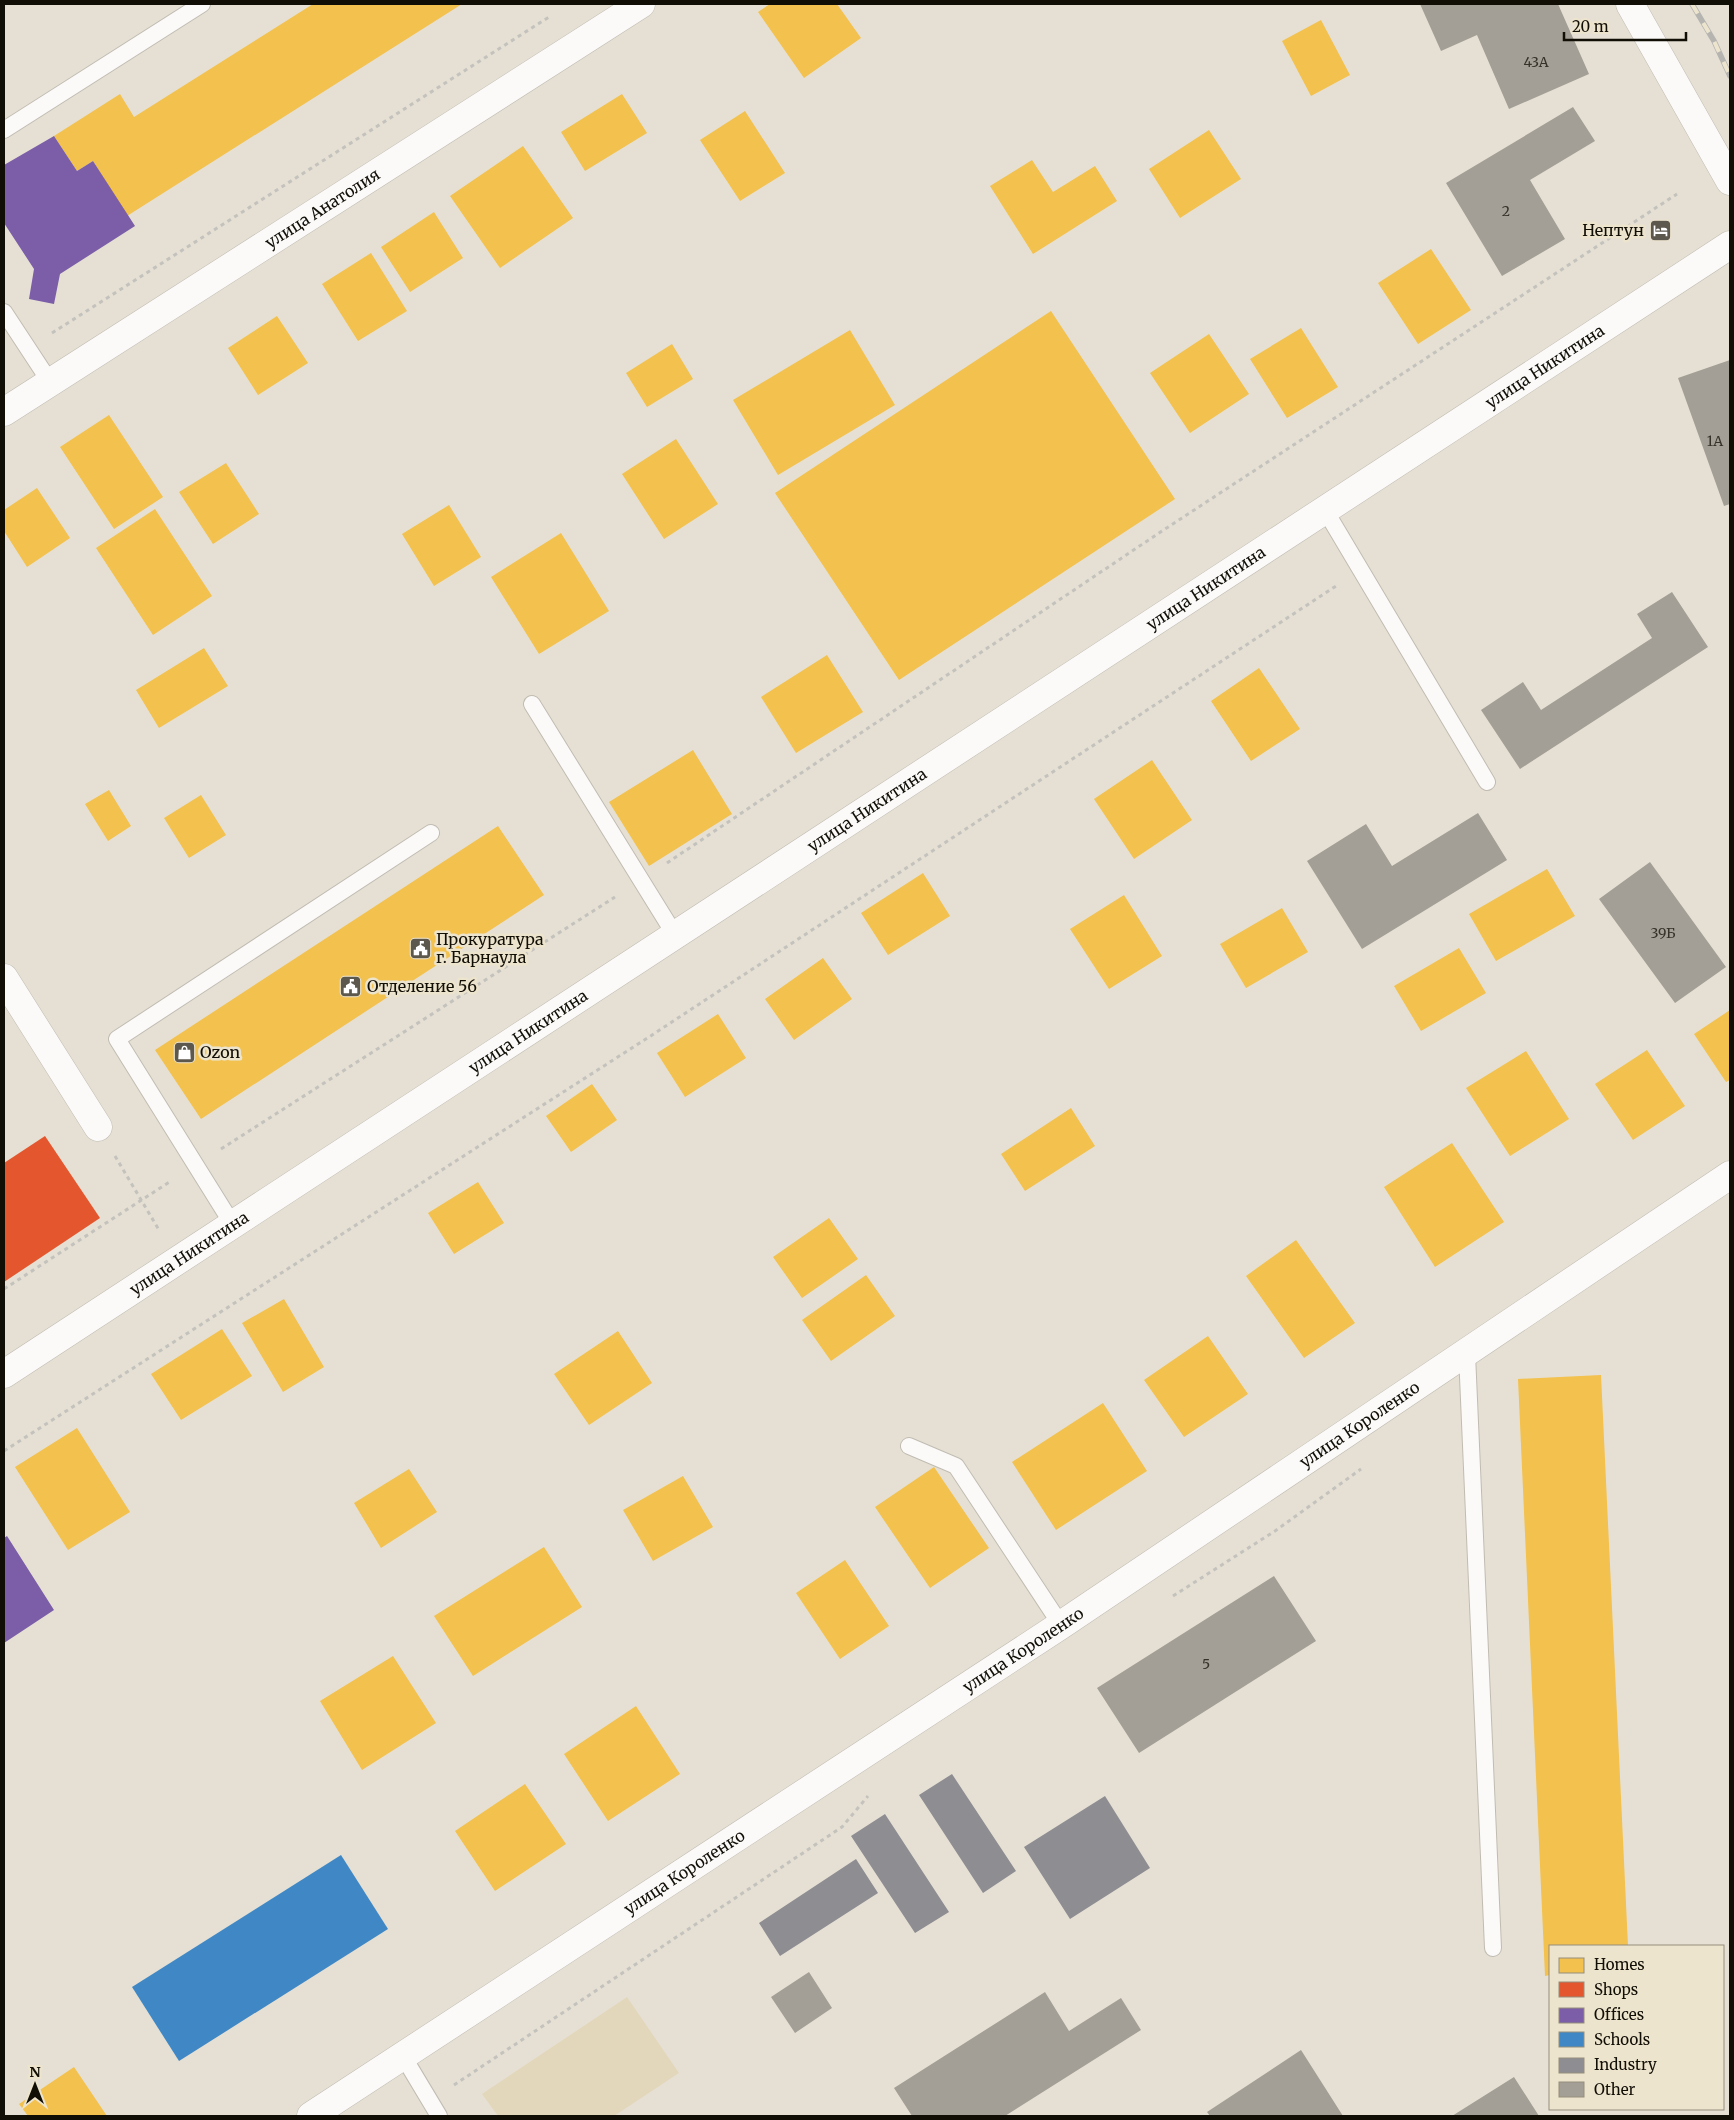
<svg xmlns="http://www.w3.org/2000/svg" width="1734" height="2120" viewBox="0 0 1734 2120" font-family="Merriweather,serif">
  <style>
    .green { fill: #e2d7bb }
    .homes { fill: #f2c14e }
    .shops { fill: #e4572e }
    .offices { fill: #7b5ea7 }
    .schools { fill: #3f88c5 }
    .industry { fill: #8d8d92 }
    .building { fill: #a39f96 }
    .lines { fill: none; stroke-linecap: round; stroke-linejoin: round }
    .lane-casing { stroke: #c1bcb2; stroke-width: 18 }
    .street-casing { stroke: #c1bcb2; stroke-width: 29 }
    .path { stroke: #c4c2bd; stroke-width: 3; stroke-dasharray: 4 4; stroke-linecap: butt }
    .lane { stroke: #fbfaf9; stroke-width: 16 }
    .street { stroke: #fbfaf9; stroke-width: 28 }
    .rail-casing { stroke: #b5b4b1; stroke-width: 5.5 }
    .rail { stroke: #ede4cd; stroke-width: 4; stroke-dasharray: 11; stroke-linecap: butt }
    .labels { text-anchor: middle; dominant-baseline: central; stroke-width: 5; stroke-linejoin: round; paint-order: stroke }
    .number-label { font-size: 14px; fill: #36322a }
    .street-label { font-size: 16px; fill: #110e06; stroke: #ede4cd }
    .poi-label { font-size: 16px; fill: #110e06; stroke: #ede4cd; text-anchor: start }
  </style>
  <rect width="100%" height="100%" fill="#e6e0d4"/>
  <!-- green -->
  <path class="green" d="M627,1997L679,2073L614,2116H498L482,2094Z"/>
  <!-- homes -->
  <path class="homes" d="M313,4H462L127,216L93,161L77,171L54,136L120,94L134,117Z
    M770,4H837L861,38L804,78L758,12Z
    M1321,20L1350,75L1311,96L1282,41Z
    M622,94L647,133L585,171L561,132Z
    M745,111L785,173L740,201L700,140Z
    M1209,130L1241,179L1180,218L1149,169Z
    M523,146L573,218L500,268L450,196Z
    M1032,160L1053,192L1095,166L1117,201L1033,254L990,186Z
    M434,212L463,258L410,292L381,247Z
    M1431,249L1471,310L1418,344L1378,283Z
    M371,253L407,311L358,341L322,284Z
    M1051,311L1175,499L899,680L775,493Z
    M277,316L308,363L258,395L228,348Z
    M1301,328L1338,387L1287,418L1250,359Z
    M850,330L895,405L778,475L733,400Z
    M1209,334L1249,394L1190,433L1150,373Z
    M672,344L693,379L647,407L626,373Z
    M109,415L163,497L114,529L60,447Z
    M676,439L718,504L664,539L622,474Z
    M226,463L259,514L213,544L179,492Z
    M37,488L70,538L27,567L4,531V510Z
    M449,505L481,557L434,586L402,534Z
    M155,509L212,596L153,635L96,548Z
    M561,533L609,611L539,654L491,577Z
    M204,648L228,686L159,728L136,690Z
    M827,655L863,712L796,753L761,697Z
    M1259,668L1300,729L1251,761L1211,701Z
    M693,750L732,814L649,866L609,802Z
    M1152,760L1192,820L1134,859L1094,799Z
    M109,790L131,826L108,841L85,804Z
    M201,795L226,835L189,858L164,818Z
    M498,826L544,895L201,1119L155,1050Z
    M1547,869L1575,916L1496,961L1469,914Z
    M923,873L950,916L888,955L861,913Z
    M1124,895L1162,956L1109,989L1070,929Z
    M1282,908L1308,952L1246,988L1220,944Z
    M1459,948L1486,993L1421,1031L1394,986Z
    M823,958L852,999L794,1040L765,999Z
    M1730,1010V1080L1726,1082L1694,1034Z
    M718,1014L746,1058L685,1097L657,1053Z
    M1647,1050L1685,1106L1633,1140L1595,1084Z
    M1526,1051L1569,1119L1510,1156L1466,1088Z
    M592,1084L617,1120L571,1152L546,1116Z
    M1071,1108L1095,1146L1025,1191L1001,1154Z
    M1452,1143L1504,1222L1435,1267L1384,1187Z
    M478,1182L504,1223L454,1254L428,1213Z
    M829,1218L858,1259L802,1298L773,1257Z
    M1296,1240L1355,1323L1304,1358L1246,1276Z
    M866,1275L895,1316L831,1361L802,1320Z
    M284,1299L324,1367L283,1392L242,1323Z
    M222,1329L252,1376L181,1420L151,1374Z
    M618,1331L652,1383L589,1425L554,1374Z
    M1208,1336L1248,1394L1184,1437L1144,1380Z
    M1601,1375L1628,1946H1550V1975L1545,1976L1518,1379Z
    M1103,1403L1147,1471L1056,1530L1012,1462Z
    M77,1428L130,1512L68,1550L15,1467Z
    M934,1467L989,1548L930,1588L875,1507Z
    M409,1469L437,1512L381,1548L354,1503Z
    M683,1476L713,1527L653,1561L623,1510Z
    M544,1547L582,1607L473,1676L434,1616Z
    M845,1560L889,1626L840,1659L796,1593Z
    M393,1656L436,1723L362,1770L320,1701Z
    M636,1706L680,1774L608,1821L564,1754Z
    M525,1784L566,1844L495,1891L455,1831Z
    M74,2067L107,2116H28L19,2104Z"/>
  <!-- shops -->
  <path class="shops" d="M45,1136L100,1218L4,1282V1163Z"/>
  <!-- offices -->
  <path class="offices" d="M54,136L77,171L93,161L135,226L60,274L54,304L29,299L34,269L4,223V165Z
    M7,1536L54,1610L4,1643V1538Z"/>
  <!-- schools -->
  <path class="schools" d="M341,1855L388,1929L179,2061L132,1987Z"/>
  <!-- industry -->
  <path class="industry" d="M952,1774L1016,1871L983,1893L919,1795Z
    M1105,1796L1150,1868L1070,1919L1024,1847Z
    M885,1814L949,1912L915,1933L851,1836Z
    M856,1859L878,1893L780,1956L759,1923Z"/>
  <!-- building -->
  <path class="building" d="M1420,4H1558L1589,74L1509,109L1477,35L1441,51Z
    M1573,107L1595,141L1530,180L1565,239L1502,276L1446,183Z
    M1730,360V504L1724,506L1678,378Z
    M1672,592L1708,647L1520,769L1481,710L1523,682L1541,710L1652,638L1637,614Z
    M1478,813L1507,860L1362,949L1307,861L1366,824L1392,866Z
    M1650,862L1726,967L1675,1003L1599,899Z
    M1274,1576L1316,1641L1139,1753L1097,1688Z
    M809,1972L832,2008L795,2033L771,1997Z
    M1045,1992L1069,2031L1121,1998L1141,2030L1005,2116H912L894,2088Z
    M1301,2050L1343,2116H1210L1207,2112Z
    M1514,2077L1539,2116H1452Z"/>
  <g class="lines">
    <defs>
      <path id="lane" d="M4,130L202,4
        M4,312L50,382
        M1325,510L1487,782
        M532,704L675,935
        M233,1225L117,1039L431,833
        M1467,1354L1493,1948
        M909,1446L956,1466L1061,1625
        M403,2056L439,2116"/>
      <g id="street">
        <path d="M1630,4L1730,181"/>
        <path id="s1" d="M4,412L641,4"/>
        <path d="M4,978L98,1127"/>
        <path id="s2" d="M4,1374L1730,245"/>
        <path id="s3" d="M311,2116L1061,1625L1730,1175"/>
      </g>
    </defs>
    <!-- lane casing -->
    <use href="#lane" class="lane-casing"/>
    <!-- street casing -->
    <use href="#street" class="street-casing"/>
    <!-- path -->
    <path class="path" d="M52,333L549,17
      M667,863L1159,533L1677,194
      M221,1149L615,897
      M115,1156L159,1230
      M4,1289L171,1181
      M4,1451L649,1037L1336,586
      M1173,1596L1275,1531L1361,1469
      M454,2085L842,1827L868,1796"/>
    <!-- lane -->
    <use href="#lane" class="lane"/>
    <!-- street -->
    <use href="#street" class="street"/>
    <defs>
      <path id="rail" d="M1692,4L1714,41L1730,76"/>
    </defs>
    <!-- rail casing -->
    <use href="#rail" class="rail-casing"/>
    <!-- rail -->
    <use href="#rail" class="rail"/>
  </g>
  <!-- icons -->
  <defs>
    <symbol id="hotel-square" viewBox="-11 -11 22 22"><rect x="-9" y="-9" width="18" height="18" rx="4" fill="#5c584e" stroke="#ede4cd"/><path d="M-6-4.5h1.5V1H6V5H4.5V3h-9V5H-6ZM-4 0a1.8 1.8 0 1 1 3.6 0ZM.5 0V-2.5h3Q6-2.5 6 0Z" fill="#fff"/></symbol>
    <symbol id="civic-square" viewBox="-11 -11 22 22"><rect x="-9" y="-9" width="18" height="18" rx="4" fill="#5c584e" stroke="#ede4cd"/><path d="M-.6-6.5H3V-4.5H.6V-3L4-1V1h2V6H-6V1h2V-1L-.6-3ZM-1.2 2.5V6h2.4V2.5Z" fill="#fff"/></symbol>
    <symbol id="shop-square" viewBox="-11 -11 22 22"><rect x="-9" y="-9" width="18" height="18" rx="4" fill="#5c584e" stroke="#ede4cd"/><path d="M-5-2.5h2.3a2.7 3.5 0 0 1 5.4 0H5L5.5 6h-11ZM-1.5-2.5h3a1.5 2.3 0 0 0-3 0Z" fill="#fff"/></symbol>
  </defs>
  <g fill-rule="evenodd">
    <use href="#hotel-square" x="1648" y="218" width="25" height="25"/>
    <use href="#civic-square" x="408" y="936" width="25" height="25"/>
    <use href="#civic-square" x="338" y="974" width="25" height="25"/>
    <use href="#shop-square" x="172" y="1040" width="25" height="25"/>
  </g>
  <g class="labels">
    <!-- number labels -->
    <g class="number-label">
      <text x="1536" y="62">43А</text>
      <text x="1506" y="211">2</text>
      <text x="1715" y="441">1А</text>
      <text x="1663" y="933">39Б</text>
      <text x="1206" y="1664">5</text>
    </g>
    <!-- street labels -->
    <g class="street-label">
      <text stroke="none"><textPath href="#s1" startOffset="378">улица Анатолия</textPath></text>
      <text stroke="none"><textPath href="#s2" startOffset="1841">улица Никитина</textPath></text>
      <text stroke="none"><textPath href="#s2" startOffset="1436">улица Никитина</textPath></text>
      <text stroke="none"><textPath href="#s2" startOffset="1031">улица Никитина</textPath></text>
      <text stroke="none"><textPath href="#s2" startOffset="626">улица Никитина</textPath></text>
      <text stroke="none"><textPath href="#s2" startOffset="221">улица Никитина</textPath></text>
      <text stroke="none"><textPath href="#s3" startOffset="1256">улица Короленко</textPath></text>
      <text stroke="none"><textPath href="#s3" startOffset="851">улица Короленко</textPath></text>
      <text stroke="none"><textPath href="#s3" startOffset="446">улица Короленко</textPath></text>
    </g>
    <!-- poi labels -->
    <g class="poi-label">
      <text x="1644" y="230" text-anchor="end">Нептун</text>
      <text x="436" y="939">Прокуратура<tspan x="436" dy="18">г. Барнаула</tspan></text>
      <text x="367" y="986">Отделение 56</text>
      <text x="200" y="1052">Ozon</text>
    </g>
  </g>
  <!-- border -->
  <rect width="1734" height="2120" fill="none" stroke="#110e06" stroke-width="10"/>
  <!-- legend -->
  <rect x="1549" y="1945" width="175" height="165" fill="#ede4cd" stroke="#958e7d"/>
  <rect x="1559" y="1958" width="25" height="15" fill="#f2c14e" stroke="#958e7d"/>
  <text x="1594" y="1970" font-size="15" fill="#110e06">Homes</text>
  <rect x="1559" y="1982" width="25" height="15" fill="#e4572e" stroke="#958e7d"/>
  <text x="1594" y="1995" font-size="15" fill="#110e06">Shops</text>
  <rect x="1559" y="2008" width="25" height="15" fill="#7b5ea7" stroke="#958e7d"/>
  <text x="1594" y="2020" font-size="15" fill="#110e06">Offices</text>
  <rect x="1559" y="2032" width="25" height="15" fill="#3f88c5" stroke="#958e7d"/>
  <text x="1594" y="2045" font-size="15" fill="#110e06">Schools</text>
  <rect x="1559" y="2058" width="25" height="15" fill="#8d8d92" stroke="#958e7d"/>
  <text x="1594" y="2070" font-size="15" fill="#110e06">Industry</text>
  <rect x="1559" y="2082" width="25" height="15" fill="#a39f96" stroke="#958e7d"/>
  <text x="1594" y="2095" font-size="15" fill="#110e06">Other</text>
  <!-- north arrow -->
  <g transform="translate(35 2085)" stroke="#ede4cd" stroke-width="4" paint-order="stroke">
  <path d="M0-4L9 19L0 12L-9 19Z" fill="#110e06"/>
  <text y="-8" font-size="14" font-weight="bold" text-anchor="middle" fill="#110e06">N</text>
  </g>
  <!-- scale -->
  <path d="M1564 32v8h122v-8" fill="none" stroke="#110e06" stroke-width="2.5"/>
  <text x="1572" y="32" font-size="15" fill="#110e06" stroke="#ede4cd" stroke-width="4" paint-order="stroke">20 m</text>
</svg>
